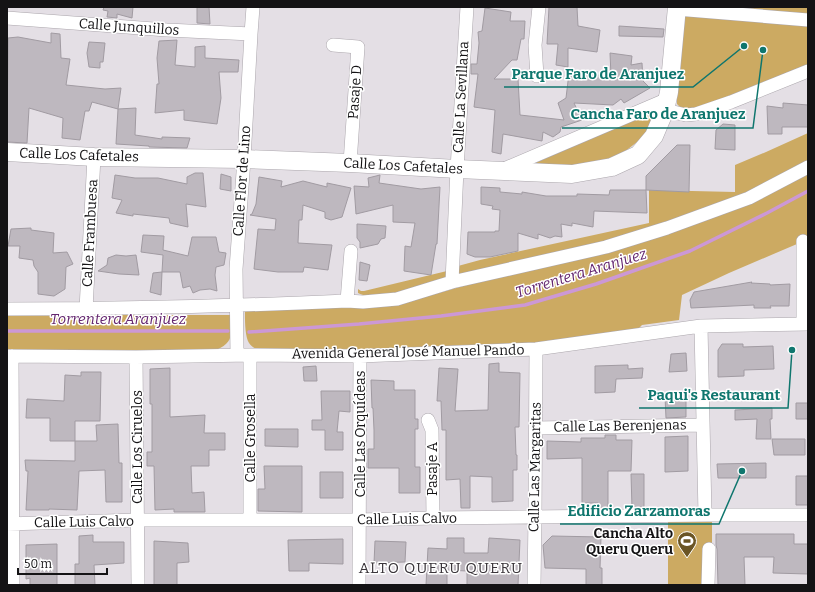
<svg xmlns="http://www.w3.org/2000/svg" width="815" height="592" viewBox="0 0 815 592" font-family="Bitter,serif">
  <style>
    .green { fill: #ccaa62 }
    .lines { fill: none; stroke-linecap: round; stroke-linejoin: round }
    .stream { stroke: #cc98d5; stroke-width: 3.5 }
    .building { fill: #beb8bf; stroke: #a19ba2 }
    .minor-casing { stroke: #aba6ac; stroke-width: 14 }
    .secondary-casing { stroke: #aba6ac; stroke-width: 19 }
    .minor { stroke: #fff; stroke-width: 13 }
    .secondary { stroke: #fff; stroke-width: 18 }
    .labels { text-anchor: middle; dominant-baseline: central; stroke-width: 3; stroke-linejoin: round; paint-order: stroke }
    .street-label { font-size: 14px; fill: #141315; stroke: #fff }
    .poi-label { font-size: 14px; font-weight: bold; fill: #141315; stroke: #fff; text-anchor: end }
    .water-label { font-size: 15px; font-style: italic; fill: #64266f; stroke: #fff }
    .neighbourhood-label { font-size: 15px; letter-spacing: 1px; fill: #3b363b; stroke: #fff }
    .leader { fill: none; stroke: #0f766e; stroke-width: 1.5 }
    .callout-dot { fill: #0f766e; stroke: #fff; stroke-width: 1.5 }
    .callout-label { font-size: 15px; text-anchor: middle; font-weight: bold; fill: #0f766e; stroke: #fff; stroke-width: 3; stroke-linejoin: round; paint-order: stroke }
  </style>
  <rect width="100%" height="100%" fill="#e4dfe5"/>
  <!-- green -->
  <path class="green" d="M706,7H808V14Z
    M683,16H688L808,26V66L704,108L682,109L677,104V99Z
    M656,110L647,133L637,142L623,153L610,159L575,166H554L535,163Z
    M808,133V161L757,190L649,231L458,276V266L480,260L649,223V190L735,192V165L766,152Z
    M808,171V240L807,236L798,237L797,244L729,273L682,295L679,320L642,325L636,331L535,344L355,351L260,350C255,349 252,347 249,343C244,335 245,312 245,301L396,305L488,279L608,251Z
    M447,271V280C430,285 373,303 358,293V289L361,291H364Z
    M7,315H230C231,334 235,342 216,350H7Z
    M668,522H712V549L704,585H668Z"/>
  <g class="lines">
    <!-- stream -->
    <path class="stream" d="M7,331H228
      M249,332L359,324L441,316L525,305L596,284L690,251L767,213L808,191"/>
  </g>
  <!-- building -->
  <path class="building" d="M104,7H133L132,18L117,14V18L107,17L108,11L103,10Z
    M197,7H209L210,24L197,23Z
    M549,7H577L578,26L600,30L597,52L568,48V67L556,65L558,44H547Z
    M485,8L511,12L510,21H525L524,39H521L517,60H512L494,79H518L520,115L564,120L558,103L566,98L569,73L611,76L610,53L632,56L631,65L642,63L643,81L650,88L624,103L621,99L613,105L574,103L582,120L561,127L560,132L553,137L543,132L542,141L503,134L501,154L492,152L495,110L474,107L478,74H471V64H477L479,43L478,32L482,31Z
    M619,26L664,29L663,37L619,36Z
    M51,33L60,34L61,58L70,59L66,85L105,89L121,88L118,109L92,102L89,111H85L80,140L62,138L63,118L29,108L27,143L7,142L8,38L18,37L51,43Z
    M177,40L175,65L195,67V47L205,46V58L239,60L238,72H219L221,98L217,124L184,120V110L155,113L157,84H159L157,58L159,41Z
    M89,42L105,43L103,62H100V68L89,67L87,53Z
    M783,103L808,105V127H782V134H768L767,106L783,108Z
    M136,108L135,135L162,139V137L190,138L187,148L149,147V146L116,144L118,109Z
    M723,124L735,125V150L715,149L716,130Z
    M677,145H690L689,192L646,190L647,213L594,211L593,227L572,223V226L561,224L562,237L555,236L550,238L538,234V239L518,233V251L490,257H475L467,254L468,232H495V231H499L500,210L492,209L493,206L481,204V187L500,188V192L522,194V192L546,196H577V194L609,195L610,190H646V176Z
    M195,173H203L206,207L186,204L188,227L170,223L169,218L133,214V216L116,213L122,200L112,198L115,175L135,178H158L187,184V177Z
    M221,174L231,177V191L220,189Z
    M380,175L379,183L421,189L440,187L437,244H436L431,275L404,271L405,246L411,247L415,223L393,222V205L356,214L354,186L369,187L368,178Z
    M259,177L282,181L281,187L303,181L327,187V183L351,188L342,217L331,220L325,218V212L303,205L302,220H299L298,243L332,245L328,270L304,267L303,272H278L254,269L258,229L275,230L276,219L250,215L252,214L256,204Z
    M357,224L386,226L385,238L381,239L378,244L360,248V242L357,238Z
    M31,228V230L54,233L53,253L67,252L73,264L66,267L65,289L54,296L38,294V272L34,266L33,260L19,258L20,246H8L11,229Z
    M143,235L164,236L163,250L188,256L192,237H216L219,252L226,253L224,265L216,267L215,275L217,291L210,289L200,290L193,293L190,286L183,288L180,272H162L163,255L141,252Z
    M116,255L126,256L136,255L139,275L119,274L98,271L107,265L108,258Z
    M360,262L370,265L367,281L359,280Z
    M162,272L161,295L150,292L153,273Z
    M752,282L751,283L770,284V285L790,284L789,306H770L771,308H754V305L691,308L690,300L694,292Z
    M722,344H743V347L773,346L774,369L744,370V376L718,377V350Z
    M686,353L687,371L669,372L671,354Z
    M499,363V372L520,373L519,427H515L516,455H517V470H513V501L492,502V477L470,476V508H461L460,479L446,480V430H442L441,401H437L439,368L458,369L455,411L488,410L489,364Z
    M628,365V369L643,368L642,378L616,379L615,392L595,393V366Z
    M316,366L317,381H304L303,367Z
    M170,368V417L205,415L204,433H225V450H209V466H191L192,493L204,492L205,512H174V509L155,510L154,466H147V452H152V404H150V369Z
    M81,372H101L100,421H75V441H50V418H26L27,399L64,401L65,375L81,376Z
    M371,380L394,381V390H415V419H418V429H415V467H420V493H399V468H368V449H374V430L373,408H372Z
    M321,391H350V412L339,411L337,432H343V450H325V430H312V420H322Z
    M686,395V417L666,418L665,397Z
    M796,403H808V419H796Z
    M772,408V419H770L771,439H756L757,419L735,420V410Z
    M118,424L119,463H122V502H106L105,470L79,471L77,510L49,509V510H26L28,471H26L25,460L75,461V441H97L96,425Z
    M265,429H298V447L265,446Z
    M605,435H616V440H632L631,471H608V508H598V503H582V458L547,459V441L581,442V438H605Z
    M688,436V471L665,472V437Z
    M772,439H805V455H774Z
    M766,463V478H718L717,464Z
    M264,466H302V512L258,511V489H265Z
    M320,472H343V498H320Z
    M631,474H644V507L632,508Z
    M796,476H808V505H796Z
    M716,534H794V544H808V574L773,573L774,557H744L745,585H718L717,549L716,545Z
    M93,535V542H124V563L94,565L95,585H75V564H79V536Z
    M552,536L601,537L600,568H602V585H586V569L545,568L543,545Z
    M447,538H464V553H488L489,538L520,540L518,585H467V571L447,570V585H426L428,548L447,549Z
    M343,539V564L309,563V571H289L288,540Z
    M154,541L188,543L189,562L177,563V585H154Z
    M375,541L406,542L405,562L374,563Z
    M57,544V585H30V578L26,579V545Z"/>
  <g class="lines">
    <defs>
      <path id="minor" d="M676,9L808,20
        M7,18L167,30L251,34
        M333,45L358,47L350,163
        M537,76L535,45L539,7
        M665,110L686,115L696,114L731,102L808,71
        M504,169L668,99
        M803,241V324
        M452,282L457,169L467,7
        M347,301L351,251
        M7,309C120,309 234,306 347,301L363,302L397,299L452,282L606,247L667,228L749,198L808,167
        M86,309L94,157
        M701,326L705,515
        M237,355L236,269L244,159L251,34L253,7
        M7,356L136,357L250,355L360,356L536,349L701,326L808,324
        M12,356L13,585
        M136,357L138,585
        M428,420L432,430L433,518
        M536,428L703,425
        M250,520V355
        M7,524L138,520H359L433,518L708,515H808
        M359,585L360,356
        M534,585L535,517L536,349
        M708,585L709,549"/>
      <path id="secondary" d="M7,152L94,157L244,159L350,163L457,169L572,174L612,167L638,155L654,136L665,110L669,92L677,7"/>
    </defs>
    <!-- minor casing -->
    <use href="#minor" class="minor-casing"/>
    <!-- secondary casing -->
    <use href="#secondary" class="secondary-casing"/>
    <!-- minor -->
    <use href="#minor" class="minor"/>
    <!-- secondary -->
    <use href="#secondary" class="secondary"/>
  </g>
  <!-- icons -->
  <defs>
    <symbol id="stadium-pin" viewBox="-11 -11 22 30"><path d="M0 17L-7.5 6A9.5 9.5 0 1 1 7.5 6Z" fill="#6b5524" stroke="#fff"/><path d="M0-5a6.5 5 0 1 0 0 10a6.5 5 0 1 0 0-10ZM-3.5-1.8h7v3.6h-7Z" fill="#fff"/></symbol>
  </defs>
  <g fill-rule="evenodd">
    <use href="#stadium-pin" x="676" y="530" width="22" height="30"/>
  </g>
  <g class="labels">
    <!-- street labels -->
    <g class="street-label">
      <text transform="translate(129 27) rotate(4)">Calle Junquillos</text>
      <text transform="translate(355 92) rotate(-86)">Pasaje D</text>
      <text transform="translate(461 97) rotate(-87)">Calle La Sevillana</text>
      <text transform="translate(79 155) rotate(2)">Calle Los Cafetales</text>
      <text transform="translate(403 166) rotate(3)">Calle Los Cafetales</text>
      <text transform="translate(242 181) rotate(-86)">Calle Flor de Lino</text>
      <text transform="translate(90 233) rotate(-87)">Calle Frambuesa</text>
      <text transform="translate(408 352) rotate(-1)">Avenida General José Manuel Pando</text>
      <text transform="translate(620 426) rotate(-1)">Calle Las Berenjenas</text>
      <text transform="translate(360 434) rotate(-90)">Calle Las Orquídeas</text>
      <text transform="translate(250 438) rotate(-90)">Calle Grosella</text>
      <text transform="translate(137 447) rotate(-90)">Calle Los Ciruelos</text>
      <text transform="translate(535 467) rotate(-89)">Calle Las Margaritas</text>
      <text transform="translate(432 469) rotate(-90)">Pasaje A</text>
      <text transform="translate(407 519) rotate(-1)">Calle Luis Calvo</text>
      <text transform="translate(84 522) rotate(-1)">Calle Luis Calvo</text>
    </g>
    <!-- poi labels -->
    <g class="poi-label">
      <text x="673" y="533">Cancha Alto<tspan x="673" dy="16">Queru Queru</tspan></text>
    </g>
    <!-- water labels -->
    <g class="water-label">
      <text transform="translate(581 273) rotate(-17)">Torrentera Aranjuez</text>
      <text x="118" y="319">Torrentera Aranjuez</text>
    </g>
    <!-- neighbourhood labels -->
    <g class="neighbourhood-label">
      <text x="441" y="568">ALTO QUERU QUERU</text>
    </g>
  </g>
  <!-- callouts -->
  <path class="leader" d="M744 46L693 87H504M763 50L753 128H562M792 350L788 408H639M742 471L719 524H560"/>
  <g class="callout-dot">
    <circle cx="744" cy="46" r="4"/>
    <circle cx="763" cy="50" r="4"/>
    <circle cx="792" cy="350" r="4"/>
    <circle cx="742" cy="471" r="4"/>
  </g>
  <g class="callout-label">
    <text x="598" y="79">Parque Faro de Aranjuez</text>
    <text x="658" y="119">Cancha Faro de Aranjuez</text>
    <text x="714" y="400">Paqui's Restaurant</text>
    <text x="639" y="516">Edificio Zarzamoras</text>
  </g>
  <!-- border -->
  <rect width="815" height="592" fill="none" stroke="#141315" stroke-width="16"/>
  <!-- scale -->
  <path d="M18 568v6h89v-6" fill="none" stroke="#141315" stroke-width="2"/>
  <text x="24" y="568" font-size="12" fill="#141315" stroke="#ffffff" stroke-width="3" paint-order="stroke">50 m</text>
</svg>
